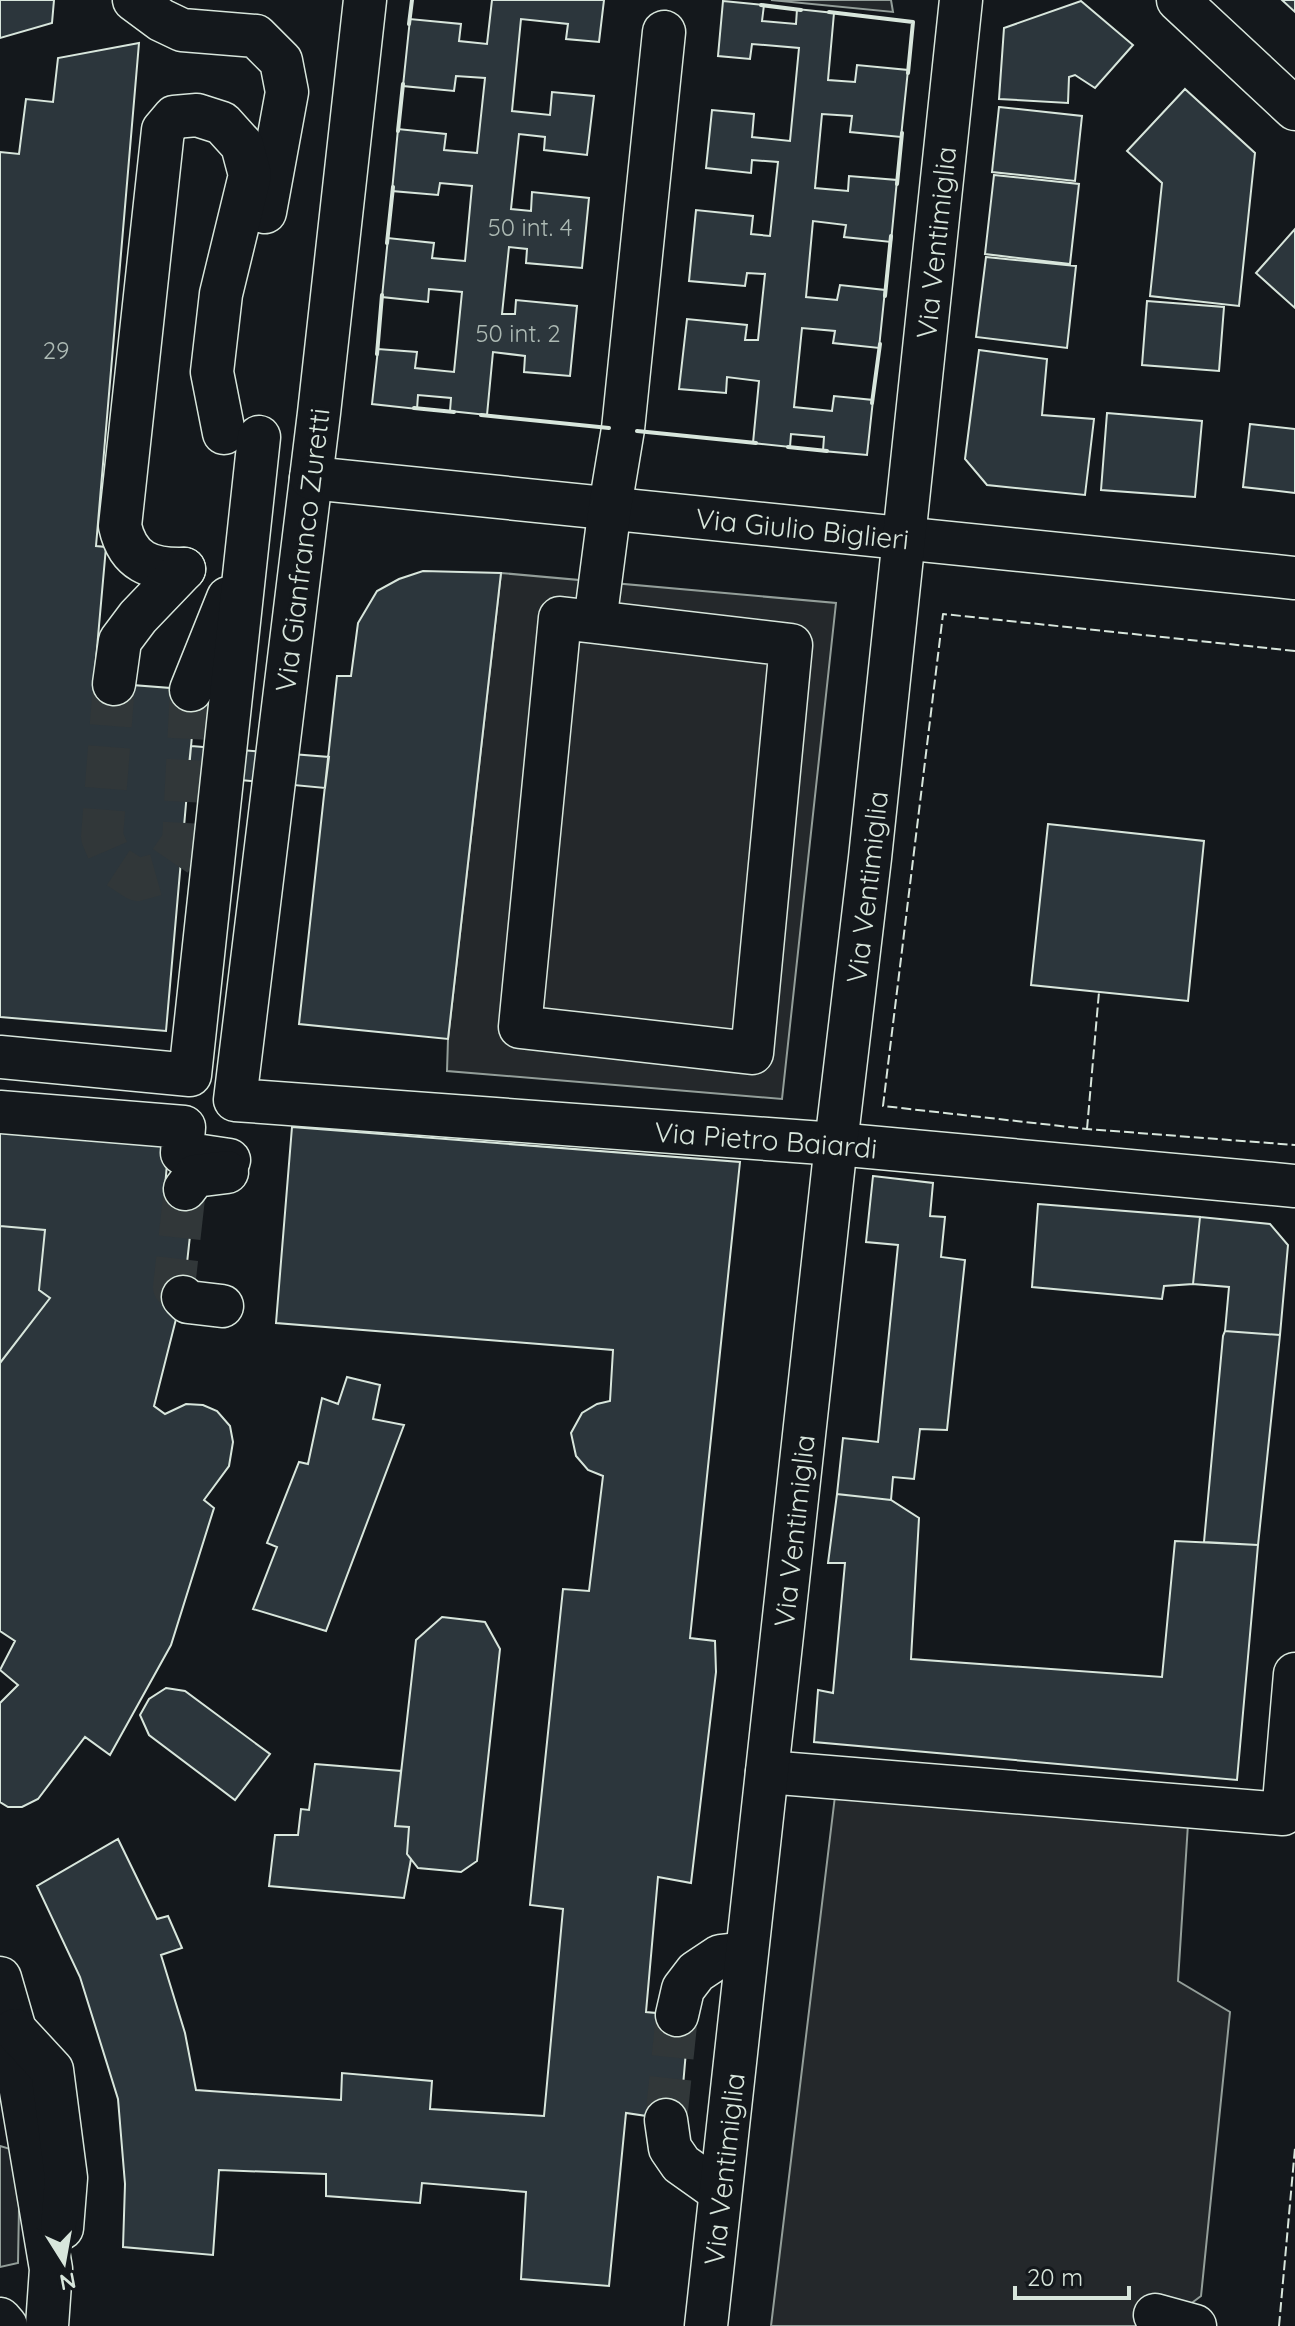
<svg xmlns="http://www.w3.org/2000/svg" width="1295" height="2326" viewBox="0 0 1295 2326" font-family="Quicksand,sans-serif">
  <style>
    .green { fill: #202428; stroke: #939e99; stroke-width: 2 }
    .parking { fill: #24282b; stroke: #939e99; stroke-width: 2 }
    .building { fill: #2c363c; stroke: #d8e6dc; stroke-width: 2 }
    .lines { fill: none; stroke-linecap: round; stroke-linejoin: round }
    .minor-tunnel { stroke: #313739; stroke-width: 42; stroke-dasharray: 42 21; stroke-linecap: butt }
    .minor-casing { stroke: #d8e6dc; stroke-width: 45 }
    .minor { stroke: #14181c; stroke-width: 42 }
    .fence { stroke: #d8e6dc; stroke-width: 2; stroke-dasharray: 10 4; stroke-linecap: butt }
    .wall { stroke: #d8e6dc; stroke-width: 4 }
    .labels { text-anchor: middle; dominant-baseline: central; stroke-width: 6; stroke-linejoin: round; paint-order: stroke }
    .number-label { font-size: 24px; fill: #adbab4 }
    .street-label { font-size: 28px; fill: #d8e6dc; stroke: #14181c }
  </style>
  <rect width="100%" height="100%" fill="#14181c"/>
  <!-- green -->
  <path class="green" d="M0,2146L20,2152L18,2263L0,2267Z"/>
  <!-- parking -->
  <path class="parking" d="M771,0H891L893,12Z
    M501,573L836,603L782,1099L447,1071L448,1039Z
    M835,1796L1188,1824L1178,1981L1230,2012L1201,2296L1161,2326H771Z"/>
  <!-- building -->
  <path class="building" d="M0,0H54L52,23L0,38Z
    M492,0H604L599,42L566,39L568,24L521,19L512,111L550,115L552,92L594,96L587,155L544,150L545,137L519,134L511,209L531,211L532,192L589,198L582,268L526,263L527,249L509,247L502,314H515L516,300L577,306L570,376L524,372L525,356L493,352L487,415L450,411L451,398L418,395L417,409L372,404L378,349L417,352L415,368L454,372L462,292L429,289L428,302L382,297L388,238L434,243L432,258L465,261L472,186L440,183L438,195L392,191L398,129L446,134L444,150L477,153L485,78L456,76L454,91L403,86L410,19L461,24L459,41L487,44Z
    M1282,0H1295V12Z
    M723,1L764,5L762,21L796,24L797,9L834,13L828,80L855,82L857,65L908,70L901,137L850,132L852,116L822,114L815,188L848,191L849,176L897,180L891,242L844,237L846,225L813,221L806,297L837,300L840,285L885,290L879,348L833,343L835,331L802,328L794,407L832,411L834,396L873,400L867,455L823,451L824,437L791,434L790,447L753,443L759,381L727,377L726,393L679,389L687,319L747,325L745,340H758L765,274L747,273L745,286L689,281L696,210L753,216L751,234L770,236L778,162L752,160L751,173L706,168L712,110L754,114L752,137L790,141L799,48L752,44L750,59L718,56Z
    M1081,1L1133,45L1095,88L1075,75L1069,77L1068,103L999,99L1004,28Z
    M139,43L96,546L106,547L94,682L196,690L166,1031L0,1017V152L19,154L26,99L53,102L58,58Z
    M1185,89L1255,153L1239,306L1150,296L1162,183L1127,151Z
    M999,107L1082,116L1075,181L992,172Z
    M994,175L1079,184L1070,264L985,254Z
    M1295,229V308L1256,273Z
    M986,257L1076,266L1067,348L976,337Z
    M1147,301L1224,307L1219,371L1142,365Z
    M979,350L1047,359L1042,415L1094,419L1085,495L987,485L965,459Z
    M1107,413L1202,421L1195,497L1101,490Z
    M1250,424L1295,429V493L1243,487Z
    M423,571L501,573L448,1039L299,1024L337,676H351L358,623L377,591L399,579Z
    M191,746L329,757L325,788L188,775Z
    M1048,824L1204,841L1188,1001L1031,985Z
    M0,1115L170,1129L165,1187L195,1190L181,1318L176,1319L154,1406L165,1414L186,1404L203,1405L217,1411L230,1426L233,1442L229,1466L204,1500L214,1508L171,1645L110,1755L85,1737L38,1799L22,1807H8L0,1802V1703L18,1685L0,1670L15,1641L0,1631V1363L50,1298L39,1290L45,1230L0,1226Z
    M292,1127L740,1162L690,1638L715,1641L716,1672L691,1883L658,1877L646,2012L689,2016L680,2121L626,2113L609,2286L521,2279L526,2192L422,2183L420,2203L326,2196V2174L219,2170L213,2255L123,2247L125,2184L118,2099L80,1977L37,1886L118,1839L157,1919L168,1916L182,1948L161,1955L185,2033L196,2090L341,2100L342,2073L432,2081L430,2109L544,2116L563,1909L530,1905L563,1589L589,1591L603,1476L588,1470L576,1456L571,1433L582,1413L597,1404L610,1401L613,1350L276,1323Z
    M873,1176L933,1183L930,1216L945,1217L941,1257L965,1260L947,1430L920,1429L914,1479L893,1477L891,1500L837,1494L843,1438L878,1442L898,1245L866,1242Z
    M1038,1204L1200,1217L1193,1284L1164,1286L1162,1299L1032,1287Z
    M1200,1217L1270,1224L1288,1245L1280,1335L1225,1331L1229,1287L1193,1284Z
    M0,1226L45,1230L39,1290L50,1298L0,1363Z
    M1225,1331L1280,1335L1258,1545L1204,1542L1223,1336Z
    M347,1377L380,1385L373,1419L404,1425L326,1631L253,1609L277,1547L267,1543L299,1462L308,1464L322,1398L338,1404Z
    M837,1494L891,1500L919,1518L911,1659L1162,1677L1175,1541L1258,1545L1237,1780L814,1742L818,1690L833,1693L845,1563H828Z
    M442,1617L485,1622L500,1649L477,1861L461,1872L418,1868L407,1854L409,1827L395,1826L416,1640Z
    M166,1688L185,1691L270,1754L235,1800L149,1735L140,1715L149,1699Z
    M315,1764L401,1771L395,1826L409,1827L407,1854L411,1859L404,1898L269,1886L275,1835H298L301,1809L309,1810Z"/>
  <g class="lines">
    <!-- minor-tunnel -->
    <path class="minor-tunnel" d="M114,684L102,837L114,865L137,880L162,873L183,842L191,690
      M183,1297L174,1287L185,1189
      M666,2120L677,2015"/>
    <defs>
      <g id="minor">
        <path d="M134,0L161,20L182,30L256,36L281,61L287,92L265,212"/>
        <path id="s1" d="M365,0L319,413L235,1100L836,1144L1295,1186"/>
        <path d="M1178,0L1295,109"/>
        <path id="s2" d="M311,478L1295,578"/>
        <path d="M184,569C151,570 128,562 120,526L163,130L174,117L197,115L222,123L242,145L250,175L221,294L212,372L224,433"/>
        <path d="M595,622L560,618L520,1027L752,1053L791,645L595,622L610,507L623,429L664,32"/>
        <path d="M114,684L120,641L138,617L184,569"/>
        <path d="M191,690L228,598"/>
        <path d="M0,1057L190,1075L259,437"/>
        <path d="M0,1112L184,1127L182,1153L229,1160"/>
        <path d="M185,1189L195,1176L227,1172"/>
        <path d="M183,1297L188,1302L222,1306"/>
        <path d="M767,1772L1283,1814L1295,1674"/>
        <path d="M0,1978L15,2030L20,2085L51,2269L47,2326"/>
        <path d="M677,2015L683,1989L696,1972L720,1956L746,1953"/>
        <path d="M15,2030L52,2070L66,2178L62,2228"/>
        <path d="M666,2120L670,2148L681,2164L719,2191"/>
        <path d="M1155,2315L1195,2326"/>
        <path d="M0,2319L6,2326"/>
        <path id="s3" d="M706,2326L836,1144L870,858L961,0"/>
      </g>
    </defs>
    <!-- minor casing -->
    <use href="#minor" class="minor-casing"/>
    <!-- minor -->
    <use href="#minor" class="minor"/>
    <!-- fence -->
    <path class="fence" d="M1295,651L943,614L883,1106L1087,1129L1295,1145
      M1087,1129L1099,992
      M1279,2326L1295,2148"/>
    <!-- wall -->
    <path class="wall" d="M761,5L801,10
      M829,12L913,22L908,73
      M409,24L412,0
      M398,131L403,84
      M897,184L902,133
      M387,243L393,187
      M885,296L891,236
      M377,354L382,295
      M872,403L880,344
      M414,408L454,412
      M481,415L609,428
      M637,431L756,443
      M788,447L827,451"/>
  </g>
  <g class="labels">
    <!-- number labels -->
    <g class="number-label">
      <text x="530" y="227">50 int. 4</text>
      <text x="518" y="333">50 int. 2</text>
      <text x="56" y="350">29</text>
    </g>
    <!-- street labels -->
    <g class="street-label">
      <text stroke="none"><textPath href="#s3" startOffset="2096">Via Ventimiglia</textPath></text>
      <text stroke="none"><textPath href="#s2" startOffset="494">Via Giulio Biglieri</textPath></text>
      <text transform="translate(302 550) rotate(-83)">Via Gianfranco Zuretti</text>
      <text stroke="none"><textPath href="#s3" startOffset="1448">Via Ventimiglia</textPath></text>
      <text stroke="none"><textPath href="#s1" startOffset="1640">Via Pietro Baiardi</textPath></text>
      <text stroke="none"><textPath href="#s3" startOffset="800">Via Ventimiglia</textPath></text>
      <text stroke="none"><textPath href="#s3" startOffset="158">Via Ventimiglia</textPath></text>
    </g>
  </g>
  <!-- north arrow -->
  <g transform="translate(64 2262) rotate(169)" stroke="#14181c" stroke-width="6" paint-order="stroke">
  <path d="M0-6L14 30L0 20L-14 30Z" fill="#d8e6dc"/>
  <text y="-12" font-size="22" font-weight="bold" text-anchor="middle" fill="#d8e6dc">N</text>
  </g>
  <!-- scale -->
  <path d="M1015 2286v12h114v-12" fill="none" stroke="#d8e6dc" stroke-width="4"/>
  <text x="1027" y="2286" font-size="24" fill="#d8e6dc" stroke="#14181c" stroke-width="6" paint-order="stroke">20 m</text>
</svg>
